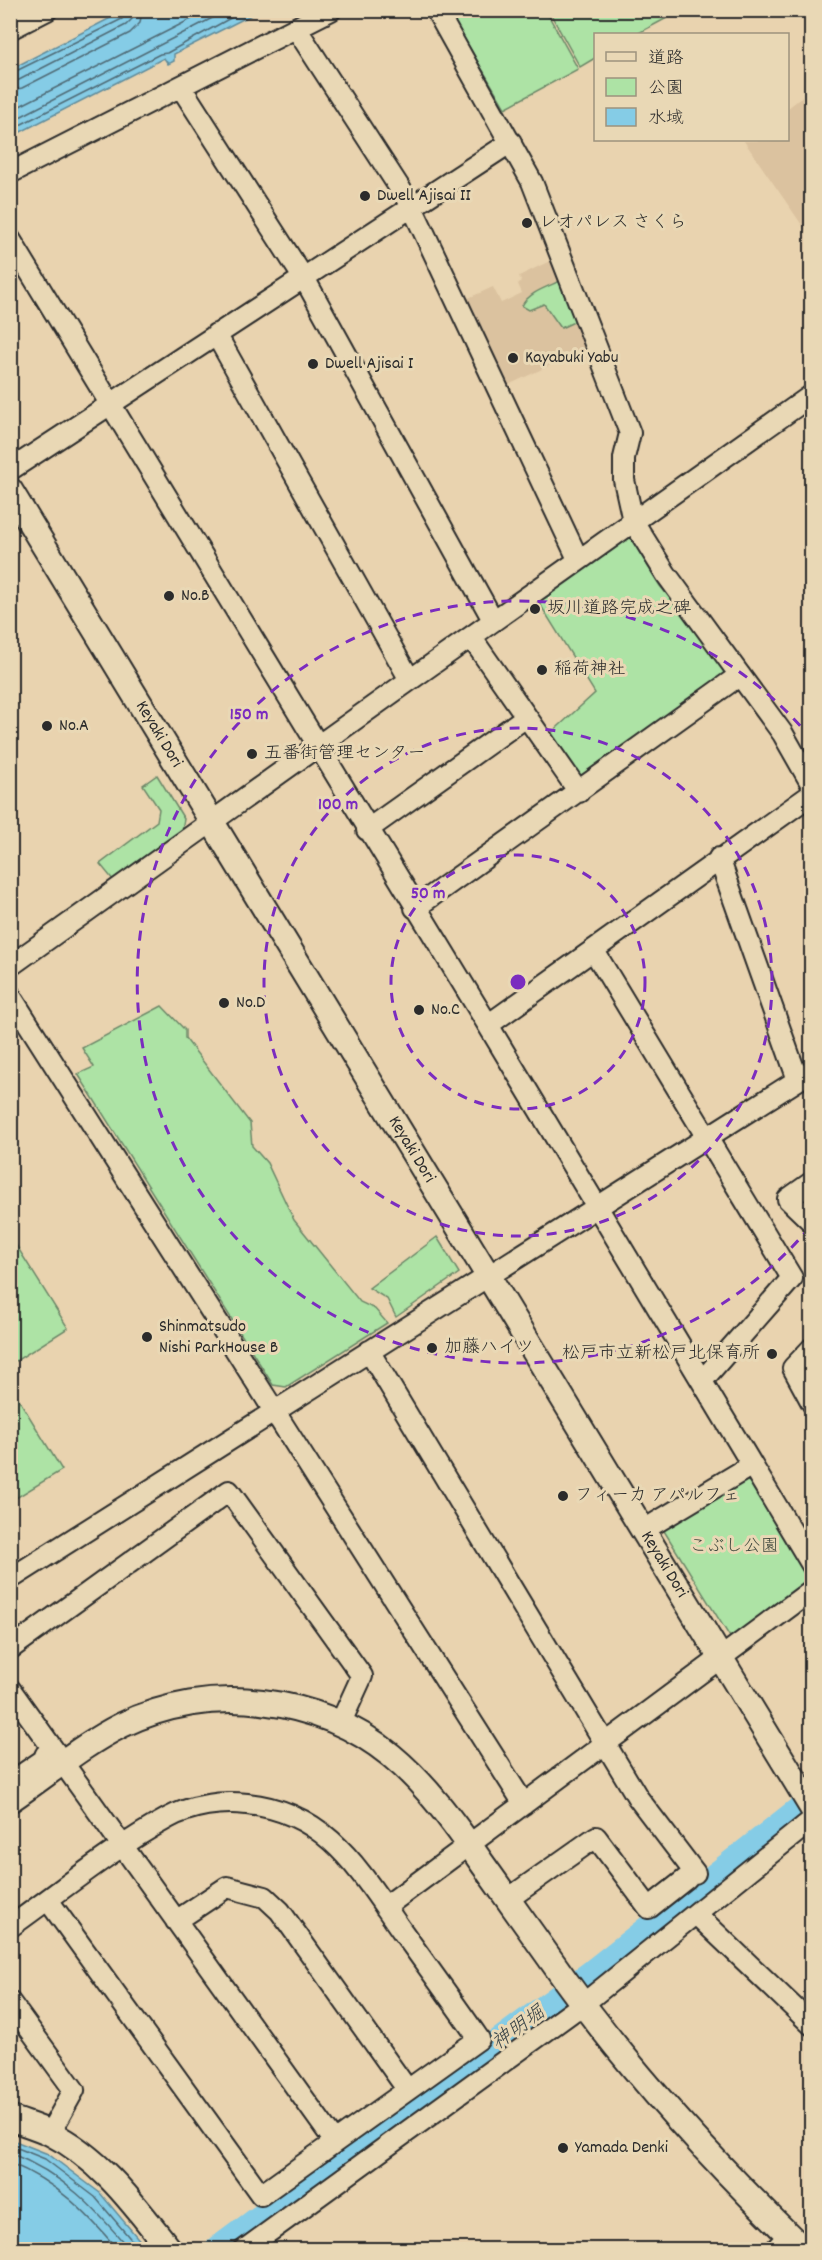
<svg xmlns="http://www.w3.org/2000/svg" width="822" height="2260" viewBox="0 0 822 2260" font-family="Dekko,'Klee One',sans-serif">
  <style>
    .built { fill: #dbc29f }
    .green { fill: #ade3a5; stroke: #6c8768; stroke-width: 1.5 }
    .water { fill: #85cce6; stroke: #618c9b; stroke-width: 1.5 }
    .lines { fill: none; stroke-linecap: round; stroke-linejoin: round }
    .shore { stroke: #4f6b76; stroke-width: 1.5 }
    .river { stroke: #85cce6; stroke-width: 30 }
    .pedestrian-casing { stroke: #2b2b2b; stroke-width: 18 }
    .minor-casing { stroke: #2b2b2b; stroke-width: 24 }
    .tertiary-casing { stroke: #2b2b2b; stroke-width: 28 }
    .pedestrian { stroke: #e9d8b5; stroke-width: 14 }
    .minor { stroke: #e9d8b5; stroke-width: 20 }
    .tertiary { stroke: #e9d8b5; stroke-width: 24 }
    .ring { fill: none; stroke: #7b2cbf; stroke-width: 3; stroke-dasharray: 10 8 }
    .poi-dot { fill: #2b2b2b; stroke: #e9d8b5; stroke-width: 2 }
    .labels { text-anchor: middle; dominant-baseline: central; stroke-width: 6; stroke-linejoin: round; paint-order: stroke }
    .poi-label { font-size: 18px; fill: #2b2b2b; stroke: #e9d8b5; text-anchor: start }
    .street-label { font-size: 18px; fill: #2b2b2b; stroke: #e9d8b5 }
    .park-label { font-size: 18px; fill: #3e473d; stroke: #e9d8b5 }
    .water-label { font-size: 20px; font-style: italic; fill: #384347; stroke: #e9d8b5 }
    .centre { fill: #7b2cbf; stroke: #e9d8b5; stroke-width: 3 }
    .ring-label { font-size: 18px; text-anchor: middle; font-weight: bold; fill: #7b2cbf; stroke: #e9d8b5; stroke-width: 6; stroke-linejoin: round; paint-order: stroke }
  </style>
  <rect width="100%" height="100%" fill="#e9d3af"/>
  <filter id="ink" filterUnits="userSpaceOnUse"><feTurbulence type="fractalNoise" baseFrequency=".0167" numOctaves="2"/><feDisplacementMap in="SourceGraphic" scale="12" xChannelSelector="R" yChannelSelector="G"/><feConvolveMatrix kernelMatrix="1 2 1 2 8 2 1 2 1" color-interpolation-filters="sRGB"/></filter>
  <g filter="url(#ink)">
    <!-- built -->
    <path class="built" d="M811,90V238L744,141L788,140V108Z
      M556,258L591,346L506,386L464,300L493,287L501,303L522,293L518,284L521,281L519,276Z"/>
    <!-- green -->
    <path class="green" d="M448,11H546L578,69L505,108Z
      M549,11H680L637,34H596L595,58L580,67Z
      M562,280L578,320L561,328L544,304L529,310L522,306C528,292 550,286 562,280Z
      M630,537L660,586L732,673L582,783L549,735L595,693L538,601Z
      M157,775L184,819L182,830L114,881L100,864L157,821L159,809L143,785Z
      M162,1006L185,1030V1038L250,1123L252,1146L267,1163L294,1220L360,1302L375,1309L387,1323L286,1387L273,1385L78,1074L94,1067L82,1048Z
      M11,1237L68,1328L11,1364H10Z
      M437,1237L459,1273L396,1317L387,1299L369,1288Z
      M10,1385L62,1470L11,1501H10Z
      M745,1480L755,1484L807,1575L806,1585L733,1642L661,1526Z"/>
    <!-- water -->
    <path class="water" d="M124,11H259L174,54V61L168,64L164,58L11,137V69Z
      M10,2139L48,2154L100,2193L147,2249H11Z"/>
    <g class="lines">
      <!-- shore -->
      <path class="shore" d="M10,74L122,19L126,10
        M10,81L19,80L126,25L132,19L133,10
        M10,91L22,88L130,33L140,23L142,10
        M10,111L209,10
        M10,122L228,10
        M10,130L160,54L167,53L245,10
        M10,2145L45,2159L95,2197L140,2250
        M10,2153C65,2175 93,2206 130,2250
        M10,2163C57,2182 86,2212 118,2250"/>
      <!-- river -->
      <path class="river" d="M220,2250L592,1975L812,1802"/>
      <defs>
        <path id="pedestrian" d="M10,1779L41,1758L43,1753"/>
        <path id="minor" d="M436,10L532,182L603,364L630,433L624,458V480L633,521L666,574L783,734L812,785
          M296,28L412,207L578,559
          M10,29L47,10
          M181,87L308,285L493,620
          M10,173L331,10
          M10,239L488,1025L812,1565
          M10,470L511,142
          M471,637L579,792
          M410,680L812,395
          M367,830L526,717
          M719,858L798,1080
          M415,908L740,675
          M594,951L792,1278L702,1381
          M10,966L410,680L216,334
          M10,995L524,1804
          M488,1025L812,794
          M812,1182L788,1199L812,1222
          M812,1348L793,1368L812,1403
          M369,1351L638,1798L695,1873
          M642,1531L752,1465
          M10,1579L812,1071
          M10,1649L229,1491L362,1676L341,1722
          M10,1689L335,2142
          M508,1899L596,1837L649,1908L687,1878
          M385,1907L812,1590
          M696,1914L812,2025
          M176,1921L227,1887L265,1897L280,1911L407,2089
          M10,1927C62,1890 113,1848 168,1818C192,1805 221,1801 247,1804C328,1812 360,1872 402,1931C428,1967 454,2003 479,2039L261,2195L48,1900
          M10,2002L74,2090L50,2133
          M244,2250L583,2004L812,1820
          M775,2250L789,2235"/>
        <g id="tertiary">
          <path id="s1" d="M10,490L812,1808"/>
          <path d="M10,1800C47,1775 82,1745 122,1725C165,1704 215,1696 262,1702C372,1715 423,1778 482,1863C510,1902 538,1942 566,1981C636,2078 718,2167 804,2250"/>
          <path d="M10,2118C23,2123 37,2127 50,2133C102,2159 135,2206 170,2250"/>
        </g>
      </defs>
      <!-- pedestrian casing -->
      <use href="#pedestrian" class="pedestrian-casing"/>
      <!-- minor casing -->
      <use href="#minor" class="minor-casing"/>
      <!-- tertiary casing -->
      <use href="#tertiary" class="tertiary-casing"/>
      <!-- pedestrian -->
      <use href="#pedestrian" class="pedestrian"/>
      <!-- minor -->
      <use href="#minor" class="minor"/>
      <!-- tertiary -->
      <use href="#tertiary" class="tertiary"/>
    </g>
  </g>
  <!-- distance rings -->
  <g class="ring">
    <circle cx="518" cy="982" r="127"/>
    <circle cx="518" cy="982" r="254"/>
    <path d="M810 1227A381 381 0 1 1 810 737"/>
  </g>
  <!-- markers -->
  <g class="poi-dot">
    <circle cx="365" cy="196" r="6"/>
    <circle cx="527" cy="223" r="6"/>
    <circle cx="513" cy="358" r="6"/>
    <circle cx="313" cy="364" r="6"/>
    <circle cx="169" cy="596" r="6"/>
    <circle cx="535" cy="609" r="6"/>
    <circle cx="542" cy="670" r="6"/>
    <circle cx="47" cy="726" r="6"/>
    <circle cx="252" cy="754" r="6"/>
    <circle cx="224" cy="1003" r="6"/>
    <circle cx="419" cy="1010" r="6"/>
    <circle cx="147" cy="1337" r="6"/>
    <circle cx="432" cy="1348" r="6"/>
    <circle cx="772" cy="1354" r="6"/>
    <circle cx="563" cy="1496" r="6"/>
    <circle cx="563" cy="2148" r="6"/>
  </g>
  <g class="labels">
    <!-- poi labels -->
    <g class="poi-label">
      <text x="377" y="196">Dwell Ajisai II</text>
      <text x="539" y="223">レオパレス さくら</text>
      <text x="525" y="358">Kayabuki Yabu</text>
      <text x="325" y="364">Dwell Ajisai I</text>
      <text x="181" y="596">No.B</text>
      <text x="547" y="609">坂川道路完成之碑</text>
      <text x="554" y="670">稲荷神社</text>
      <text x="59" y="726">No.A</text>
      <text x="264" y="754">五番街管理センター</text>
      <text x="236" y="1003">No.D</text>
      <text x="431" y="1010">No.C</text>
      <text x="159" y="1327">Shinmatsudo<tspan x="159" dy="21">Nishi ParkHouse B</tspan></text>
      <text x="444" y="1348">加藤ハイツ</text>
      <text x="760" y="1354" text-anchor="end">松戸市立新松戸北保育所</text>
      <text x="575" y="1496">フィーカ アパルフェ</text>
      <text x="575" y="2148">Yamada Denki</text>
    </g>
    <!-- street labels -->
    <g class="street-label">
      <text stroke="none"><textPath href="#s1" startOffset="286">Keyaki Dori</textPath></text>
      <text stroke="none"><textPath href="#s1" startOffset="772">Keyaki Dori</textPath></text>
      <text stroke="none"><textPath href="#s1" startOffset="1258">Keyaki Dori</textPath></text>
    </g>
    <!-- park labels -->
    <g class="park-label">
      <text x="734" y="1547">こぶし公園</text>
    </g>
    <!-- water labels -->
    <g class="water-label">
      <text transform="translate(519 2029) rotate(-36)">神明堀</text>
    </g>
  </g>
  <circle cx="518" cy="982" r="9" class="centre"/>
  <g class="ring-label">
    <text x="249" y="719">150 m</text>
    <text x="338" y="809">100 m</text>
    <text x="428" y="898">50 m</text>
  </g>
  <!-- margin -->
  <rect width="822" height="2260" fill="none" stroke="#e9d8b5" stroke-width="36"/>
  <rect x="18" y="18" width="786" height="2224" fill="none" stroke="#2b2b2b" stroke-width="2" filter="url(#ink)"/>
  <!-- legend -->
  <rect x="594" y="33" width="195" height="108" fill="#e9d8b5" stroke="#9d937e" stroke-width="1.5"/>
  <rect x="606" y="52" width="30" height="9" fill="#e9d8b5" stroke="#9d937e" stroke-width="1.5"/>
  <text x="648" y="63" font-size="18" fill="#2b2b2b">道路</text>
  <rect x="606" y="78" width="30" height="18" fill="#ade3a5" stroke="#9d937e" stroke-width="1.5"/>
  <text x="648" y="93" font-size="18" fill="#2b2b2b">公園</text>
  <rect x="606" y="108" width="30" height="18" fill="#85cce6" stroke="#9d937e" stroke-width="1.5"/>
  <text x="648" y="123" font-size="18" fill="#2b2b2b">水域</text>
</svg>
